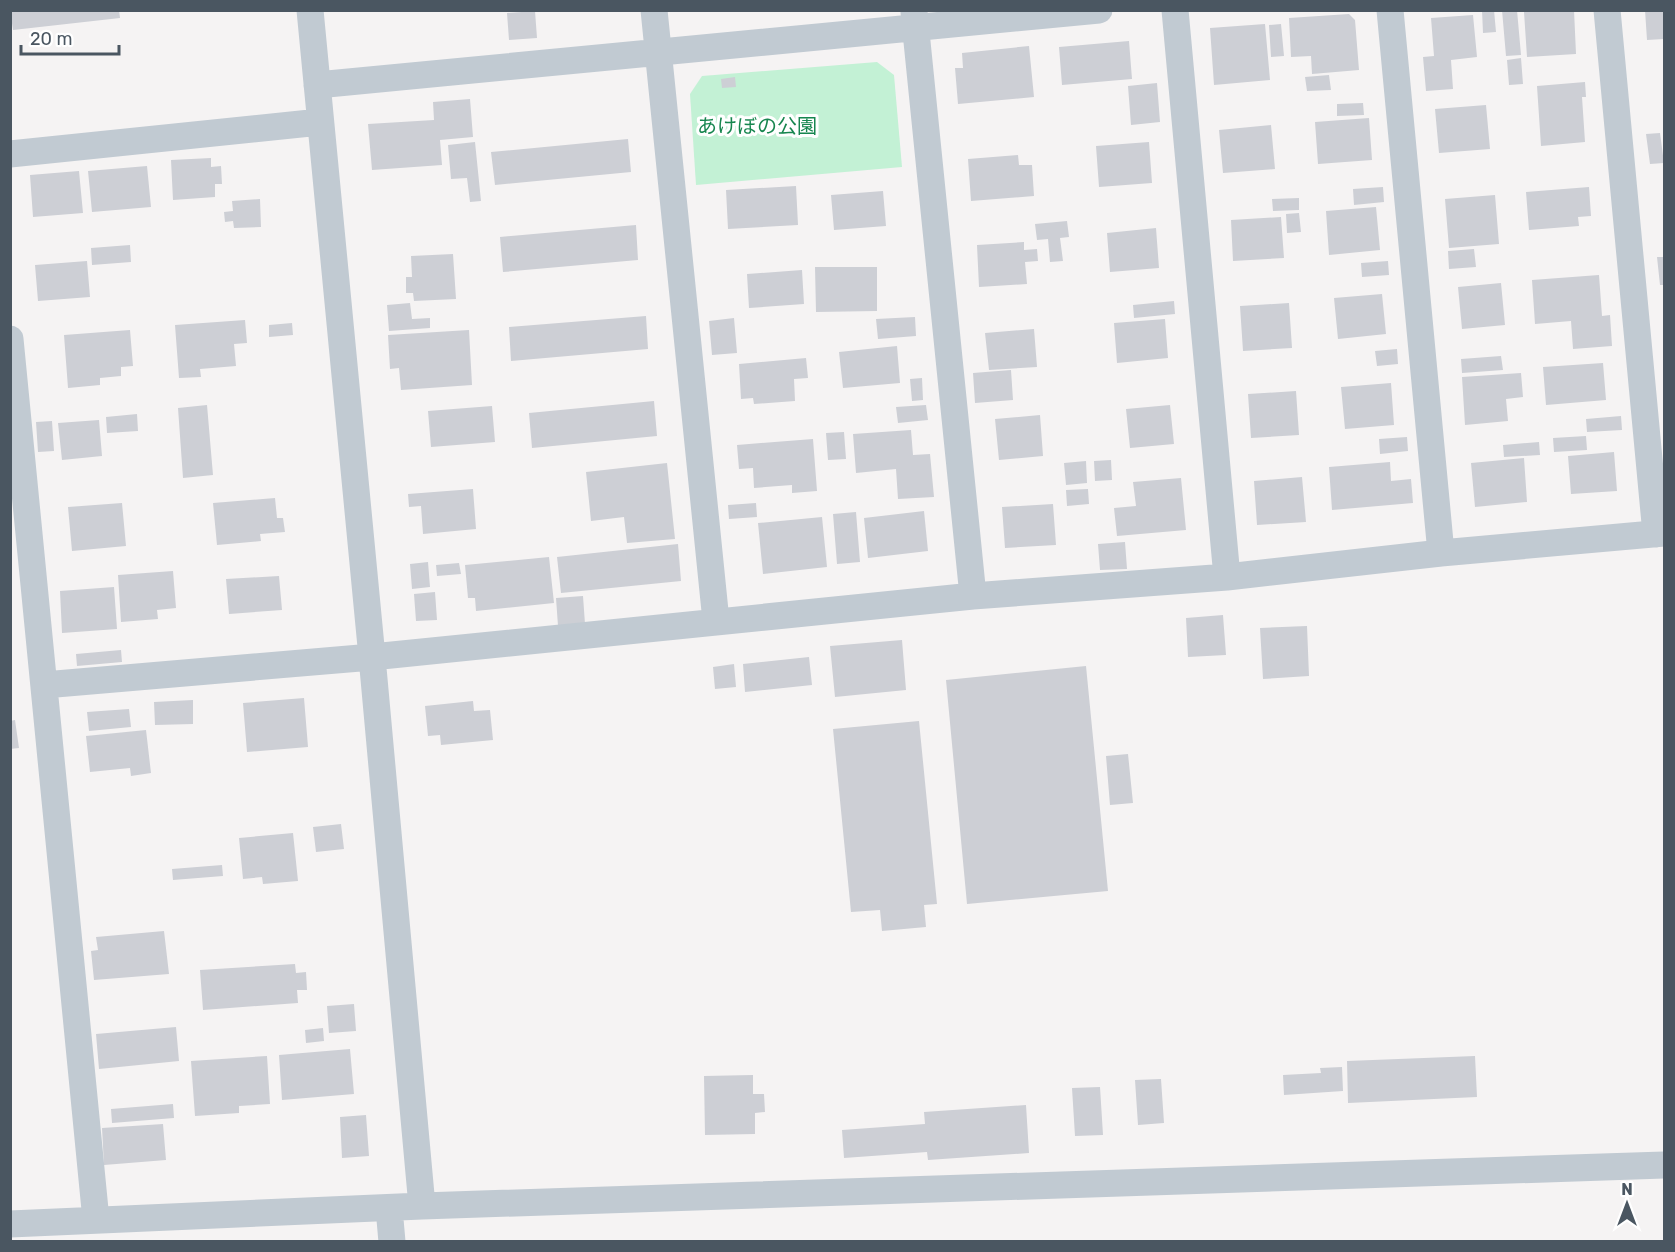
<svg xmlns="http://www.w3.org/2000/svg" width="1675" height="1252" viewBox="0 0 1675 1252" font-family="Rubik,'Noto Sans JP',sans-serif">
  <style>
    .green { fill: #c3f1d5 }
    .building { fill: #cdcfd5 }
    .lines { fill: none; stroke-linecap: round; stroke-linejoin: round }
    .minor { stroke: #c1cad2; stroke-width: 27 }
    .labels { text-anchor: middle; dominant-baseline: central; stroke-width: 6; stroke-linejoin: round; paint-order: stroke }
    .park-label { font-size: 20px; fill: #17864f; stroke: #fff }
  </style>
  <rect width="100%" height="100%" fill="#f5f3f3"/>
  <!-- green -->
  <path class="green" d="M877,62L894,75L902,167L696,185L690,94L702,76Z"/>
  <!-- building -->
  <path class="building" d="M10,10H119L120,18L13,30Z
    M1482,10H1494L1496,32L1483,33Z
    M1502,10H1517L1521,55L1506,56Z
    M1544,10H1574L1576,54L1527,57L1524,12Z
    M1645,10H1664V39L1647,40Z
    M535,11L537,38L509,40L507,13Z
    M1349,14L1355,20L1359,70L1312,74L1311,56L1291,57L1289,18Z
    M1473,15L1477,57L1451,60L1453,89L1426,91L1423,57L1434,56L1431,18Z
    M1265,24L1270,80L1214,85L1210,28Z
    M1281,24L1284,56L1271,57L1269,25Z
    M1129,41L1132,79L1062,85L1059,47Z
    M1029,46L1034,97L958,104L955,68H963L962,53Z
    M1521,58L1523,84L1509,85L1507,60Z
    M1329,75L1331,90L1307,91L1305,77Z
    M735,77L736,87L722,88L721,79Z
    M1585,82L1586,97H1582L1585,142L1541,146L1537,86Z
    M1157,83L1160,122L1131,125L1128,86Z
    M470,99L473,137L440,140L442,165L372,170L368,124L434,120L433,102Z
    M1363,103L1364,115L1337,116V104Z
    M1486,105L1490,149L1439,153L1435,109Z
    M1369,118L1372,160L1318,164L1315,122Z
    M1271,125L1275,169L1223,173L1219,130Z
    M1660,133L1664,163L1650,164L1646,134Z
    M628,139L631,172L495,185L491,152Z
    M475,142L481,201L470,202L467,178L451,179L448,145Z
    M1149,142L1152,183L1099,187L1096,146Z
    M1018,155L1019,165H1032L1034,196L971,201L968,159Z
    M211,158V167L221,166L222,184H215V197L173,200L171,160Z
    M147,166L151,207L92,212L88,171Z
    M79,171L83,213L33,217L30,175Z
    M796,186L798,225L728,229L726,190Z
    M1383,187L1384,202L1354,205L1353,189Z
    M1589,187L1591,216L1578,217L1579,226L1529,230L1526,192Z
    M883,191L886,226L834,230L831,195Z
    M1495,195L1499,244L1449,248L1445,199Z
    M1299,198V210L1273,211L1272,199Z
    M260,199L261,227L234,228L233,221L225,222L224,212L233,211L232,201Z
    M1376,207L1380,250L1329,255L1326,211Z
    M1299,213L1301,232L1287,233L1286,214Z
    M1281,217L1284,258L1233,261L1231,220Z
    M1067,221L1069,237L1060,238L1063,261L1050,262L1048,239L1037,240L1035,224Z
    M636,225L638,260L503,272L500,237Z
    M1156,228L1159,268L1110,272L1107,233Z
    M1024,242V250L1037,249L1038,261L1025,262L1027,284L979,287L977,245Z
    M130,245L131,262L92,265L91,248Z
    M1474,249L1476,267L1449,269L1448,251Z
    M453,254L456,299L414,301L413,293H406V277H412L411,256Z
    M1657,257H1664V285H1660Z
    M87,261L90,297L38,301L35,265Z
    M1388,261L1389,275L1362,277L1361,263Z
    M815,267H877V311L816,312Z
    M802,270L804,304L749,308L747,274Z
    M1599,275L1602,316L1610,315L1612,346L1573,349L1571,321L1535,324L1532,280Z
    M1501,283L1505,325L1462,329L1458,287Z
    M1382,294L1386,334L1338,339L1334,298Z
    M1174,301L1175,314L1134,318L1133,305Z
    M410,303L412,319L430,318V328L389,331L387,305Z
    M1289,303L1292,348L1243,351L1240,306Z
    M646,316L648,349L511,361L509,327Z
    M915,317L916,336L878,339L876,319Z
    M734,318L737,353L712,355L709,321Z
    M1165,319L1168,358L1117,363L1114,323Z
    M245,320L247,343L234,344L236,366L200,369L201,377L179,378L175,325Z
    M292,323L293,335L269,337V325Z
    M1034,329L1037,367L989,370L985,333Z
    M130,330L133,366L121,367V376L100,378V385L68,388L64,335Z
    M469,330L472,385L401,390L399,368L390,369L388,335Z
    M897,346L900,383L843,388L839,352Z
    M1397,349L1398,364L1377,366L1375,351Z
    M1501,356L1503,370L1462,373L1461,359Z
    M806,358L808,378L794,379L795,401L754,404L753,398L741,399L739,364Z
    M1603,363L1606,400L1546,405L1543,367Z
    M1011,370L1013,400L975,403L973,373Z
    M1521,373L1523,397L1506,399L1508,421L1465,425L1462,377Z
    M922,378L923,400L912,401L910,379Z
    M1391,383L1394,425L1345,429L1341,387Z
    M1296,391L1299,435L1251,438L1248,394Z
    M654,401L657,436L532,448L529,413Z
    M207,405L213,475L183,478L178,408Z
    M926,405L928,420L898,423L896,407Z
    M1170,405L1174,444L1130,448L1126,409Z
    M492,406L495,442L431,447L428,411Z
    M137,414L138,431L107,433L106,417Z
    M1040,415L1043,456L999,460L995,419Z
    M1621,416L1622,430L1587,432L1586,419Z
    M99,420L102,456L62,460L58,423Z
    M52,421L54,451L38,452L36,422Z
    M911,430L913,455L930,454L934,497L898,499L896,469L856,473L853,434Z
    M844,432L846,459L828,460L826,433Z
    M1586,436L1587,450L1554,452L1553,438Z
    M1407,437L1408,451L1380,454L1379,439Z
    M813,439L817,491L792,493V485L754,488L753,468L739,469L737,445Z
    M1539,442L1540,455L1504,457L1503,445Z
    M1614,452L1617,491L1571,494L1568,456Z
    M1524,458L1527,502L1475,507L1471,463Z
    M1111,460L1112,480L1095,481L1094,461Z
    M1086,461L1087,483L1066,485L1064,463Z
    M1390,462L1391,481L1411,479L1413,503L1332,510L1329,467Z
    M667,463L675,539L627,543L624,517L591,521L586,472Z
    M1302,477L1306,522L1257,525L1254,481Z
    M1181,478L1186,530L1117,536L1114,508L1136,506L1133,482Z
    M473,489L476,529L423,534L421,506L409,507L408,494Z
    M1088,489L1089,504L1067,506L1066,490Z
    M275,498L277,518H283L285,532L260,534L261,541L217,545L213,503Z
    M122,503L126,546L72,551L68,507Z
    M756,503L757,517L729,519L728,505Z
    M1053,504L1056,545L1005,548L1002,507Z
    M924,511L928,551L868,558L864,518Z
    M856,512L860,562L837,564L833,514Z
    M822,517L827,567L763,574L758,523Z
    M1125,542L1127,569L1100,570L1098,544Z
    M678,544L681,581L561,593L557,557Z
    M549,557L554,603L476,611L475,598H468L465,565Z
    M428,562L430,587L412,589L410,564Z
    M459,563L461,574L437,576L436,565Z
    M173,571L176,608L157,610L158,619L121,622L118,575Z
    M279,576L282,610L229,614L226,579Z
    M114,587L117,629L62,633L60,591Z
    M435,592L437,620L416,621L414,594Z
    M583,596L585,624L558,626L556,598Z
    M1223,615L1226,655L1188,657L1186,618Z
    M1307,626L1309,676L1263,679L1260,628Z
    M902,640L906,690L835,697L830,646Z
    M121,650L122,662L77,666L76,654Z
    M809,657L812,685L745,692L743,664Z
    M734,664L736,687L715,689L713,667Z
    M1086,666L1108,891L967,904L946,680Z
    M304,698L308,747L247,752L243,703Z
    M193,700V724L155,725L154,702Z
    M473,701L474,711L490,710L493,740L441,745L440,735L428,736L425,706Z
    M129,709L131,727L89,731L87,712Z
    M15,720L19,748L10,749V721Z
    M919,721L937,904L924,905L926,927L882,931L880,910L851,912L833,729Z
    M146,730L151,773L131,776L130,768L90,772L86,736Z
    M1128,754L1133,803L1110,805L1106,756Z
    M341,824L344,849L316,852L313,827Z
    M293,833L298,881L263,884L262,877L243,879L239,838Z
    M222,865L223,876L173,880L172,869Z
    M164,931L169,974L94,980L91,951L98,950L96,937Z
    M295,964L296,973L306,972L307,990H297L298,1003L203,1010L200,970Z
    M354,1004L356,1031L329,1033L327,1006Z
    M176,1027L179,1061L99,1069L96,1034Z
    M323,1028L324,1041L306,1043L305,1030Z
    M350,1049L354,1094L282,1100L279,1055Z
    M267,1056L270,1104L239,1106V1113L195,1116L191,1061Z
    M1475,1056L1477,1097L1348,1103L1347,1061Z
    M1342,1067L1343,1091L1284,1095L1283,1075L1321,1073L1320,1068Z
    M753,1075V1094H764L765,1112L755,1113V1134L705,1135L704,1076Z
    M1161,1079L1164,1123L1138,1125L1135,1080Z
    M1100,1087L1103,1135L1075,1136L1072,1088Z
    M173,1104L174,1118L112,1123L111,1109Z
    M1026,1105L1029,1153L928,1160L927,1152L844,1158L842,1130L925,1124L924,1112Z
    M366,1115L369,1156L342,1158L340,1117Z
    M163,1124L166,1160L104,1165L102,1128Z"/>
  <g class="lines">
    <!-- minor -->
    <path class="minor" d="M310,10L372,657L422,1206
      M654,10L716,621
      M1175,10L1227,577
      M1390,10L1441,553
      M1607,10L1656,534
      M914,12L973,596
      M317,85L1099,10
      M10,154L320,122
      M10,339L96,1220
      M44,685L372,657L973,596L1227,577L1441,553L1664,533
      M389,1208L392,1242
      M10,1224L422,1206L1664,1165"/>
  </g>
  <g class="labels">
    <!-- park labels -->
    <g class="park-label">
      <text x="757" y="126">あけぼの公園</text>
    </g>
  </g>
  <!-- border -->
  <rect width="1675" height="1252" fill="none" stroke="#4a5661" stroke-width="24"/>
  <!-- north arrow -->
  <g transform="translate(1627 1204)" stroke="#ffffff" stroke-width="4.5" paint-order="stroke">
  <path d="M0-4.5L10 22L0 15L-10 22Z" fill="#4a5661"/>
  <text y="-9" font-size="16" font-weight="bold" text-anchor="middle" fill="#4a5661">N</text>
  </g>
  <!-- scale -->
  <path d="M21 45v9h98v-9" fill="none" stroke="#4a5661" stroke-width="3"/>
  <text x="30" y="45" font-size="18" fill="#4a5661" stroke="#ffffff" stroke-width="4.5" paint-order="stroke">20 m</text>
</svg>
